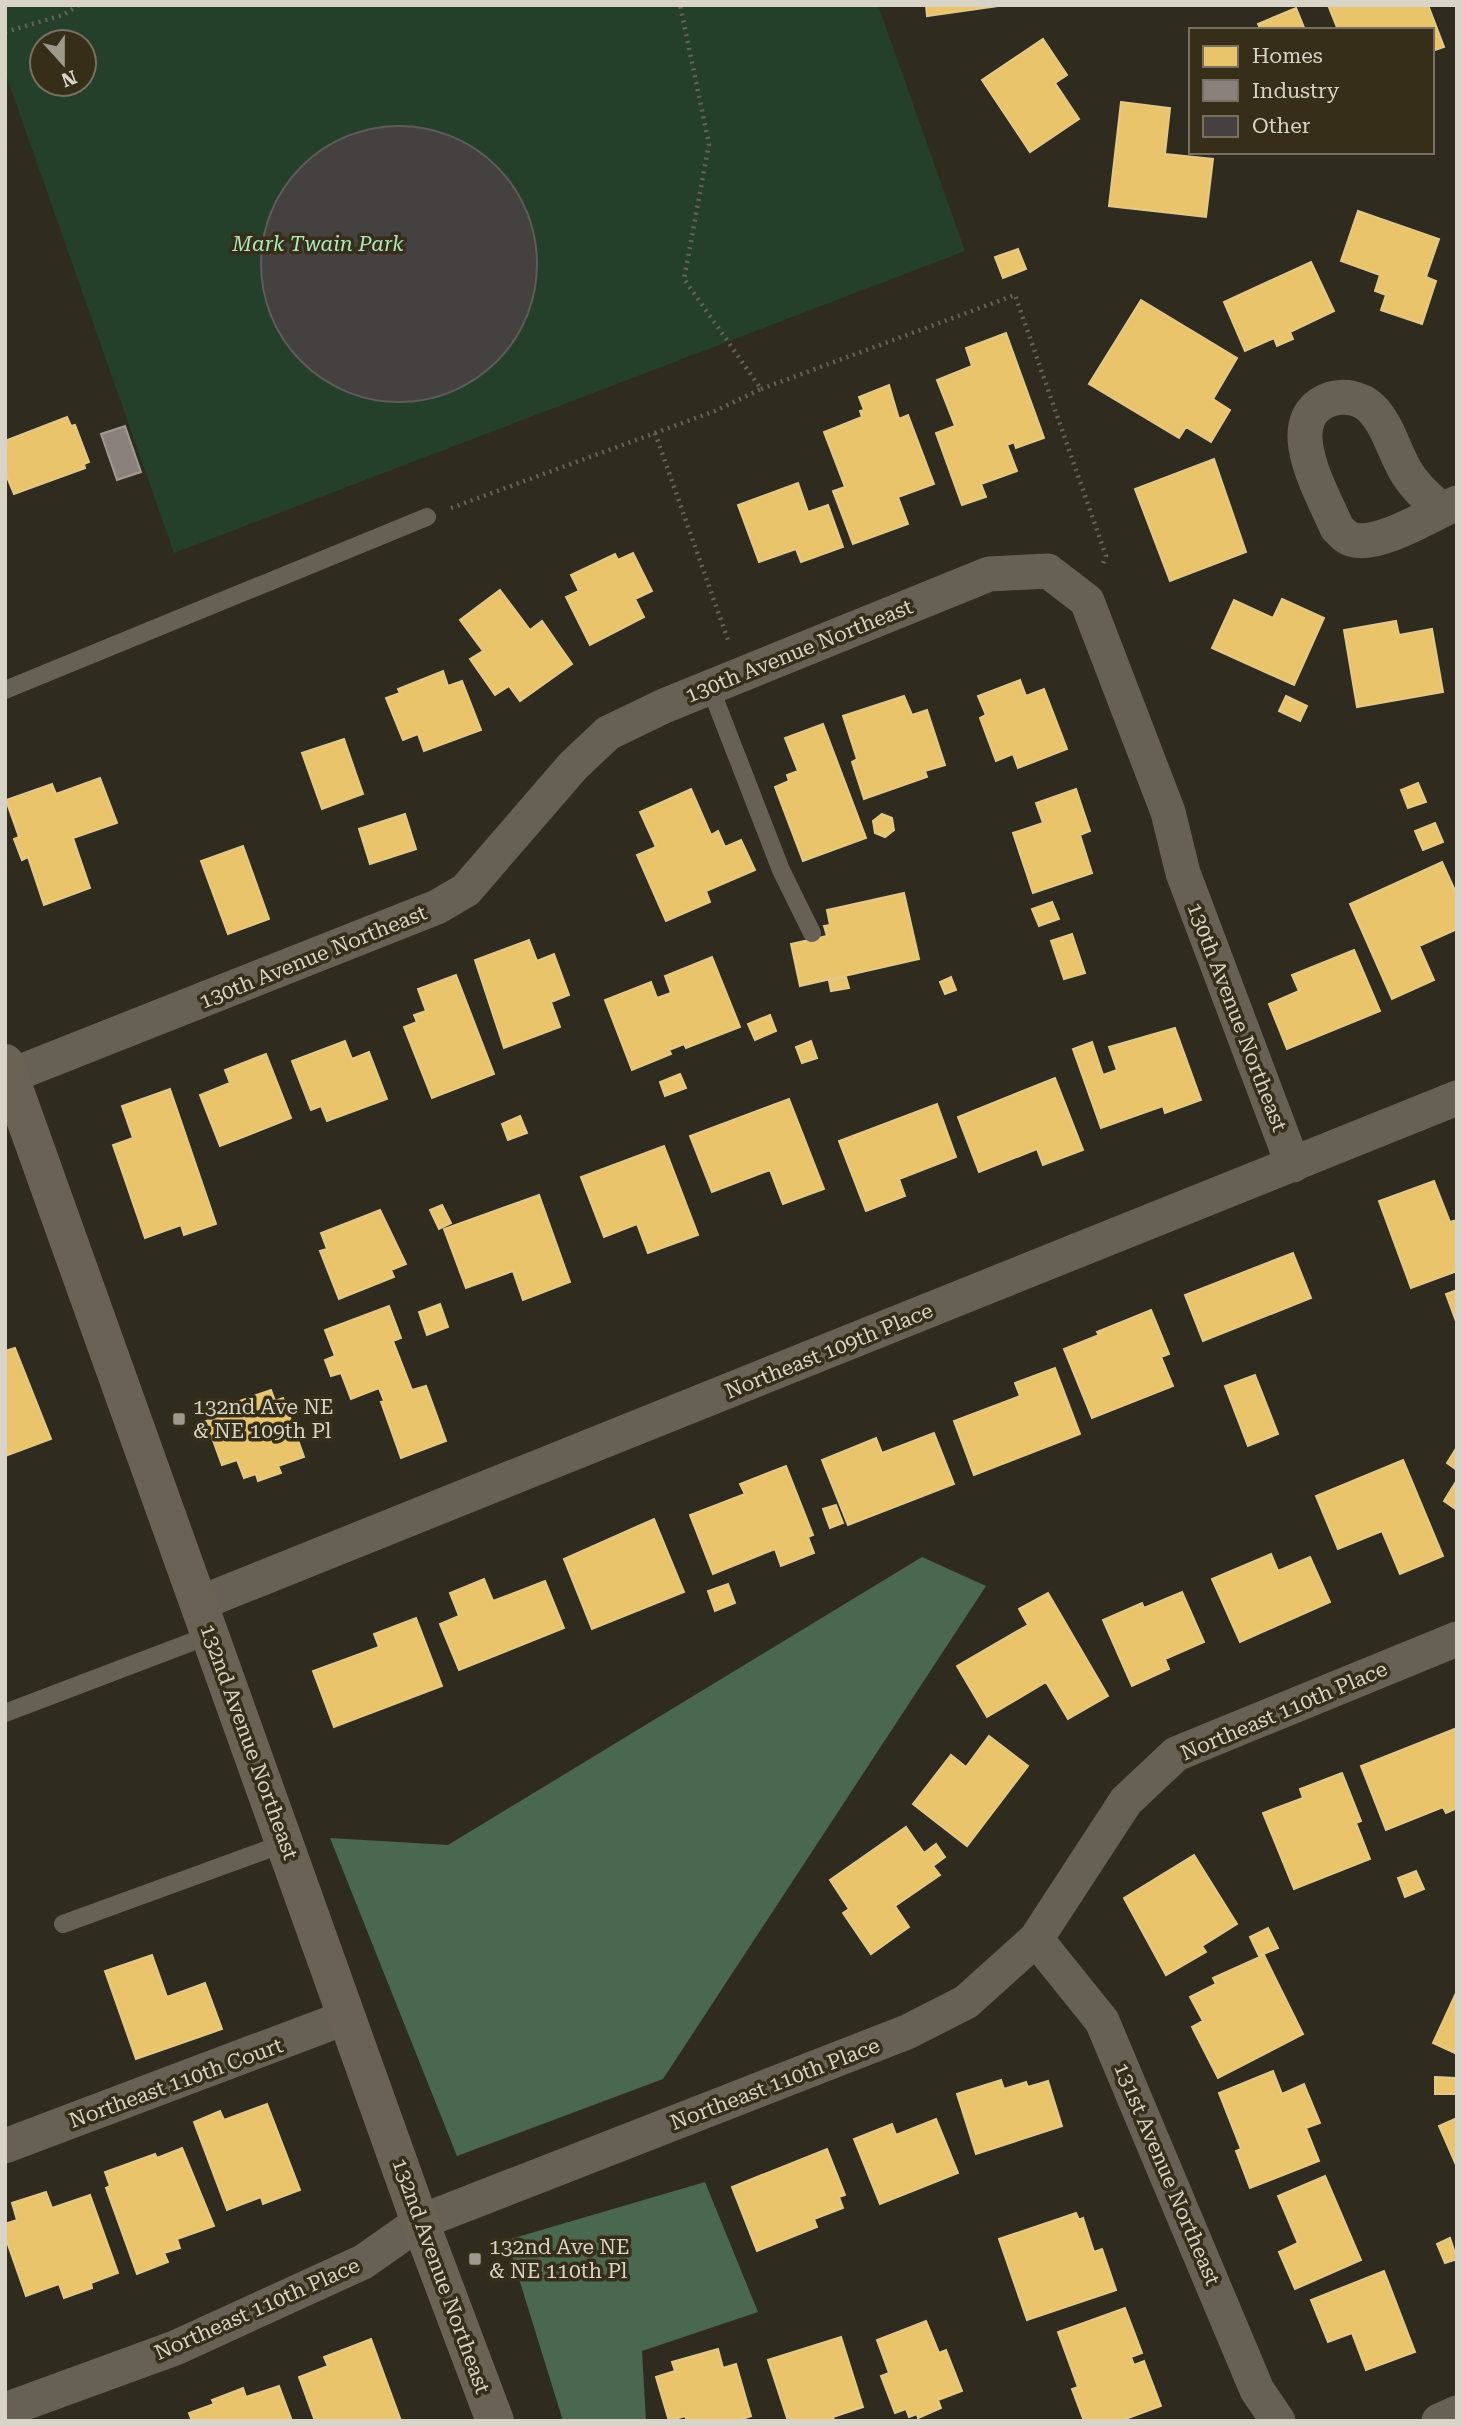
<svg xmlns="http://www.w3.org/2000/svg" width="1462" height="2426" viewBox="0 0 1462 2426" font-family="'Roboto Serif',serif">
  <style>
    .green { fill: #24402a; fill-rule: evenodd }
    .forest { fill: #4a6750 }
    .homes { fill: #e9c46a; stroke: #e4c986; stroke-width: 2 }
    .industry { fill: #8a817c; stroke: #a19a92; stroke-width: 2 }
    .building { fill: #454141; stroke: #5f5b5b; stroke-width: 2 }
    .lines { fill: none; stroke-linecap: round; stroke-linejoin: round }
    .path { stroke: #676158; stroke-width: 4.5; stroke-dasharray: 2 5; stroke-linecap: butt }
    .lane { stroke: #676055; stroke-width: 18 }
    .street { stroke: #676055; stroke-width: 35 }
    .secondary { stroke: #6a6255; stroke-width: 38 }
    .poi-dot { fill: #9d998c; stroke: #362e19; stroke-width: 2.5 }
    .labels { text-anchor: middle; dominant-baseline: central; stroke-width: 7; stroke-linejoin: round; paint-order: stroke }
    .park-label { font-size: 21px; font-style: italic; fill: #ace8bc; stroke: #362e19 }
    .street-label { font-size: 21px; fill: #d8d4c7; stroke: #362e19 }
    .poi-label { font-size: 21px; fill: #d8d4c7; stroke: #362e19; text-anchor: start }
  </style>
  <rect width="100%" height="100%" fill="#302b1f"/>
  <!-- green -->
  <path class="green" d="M5,5H878L965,251L174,553L5,72ZM42,42H84V84H42Z"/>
  <!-- forest -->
  <path class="forest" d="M922,1557L986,1586L663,2079L457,2156L330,1838L448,1845Z
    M705,2182L758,2312L642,2351L646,2421H563L507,2240Z"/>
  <!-- homes -->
  <path class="homes" d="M926,5H1005L927,16Z
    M1328,5H1428L1444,47L1432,51V30H1338Z
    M1296,8L1305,30H1261L1258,24Z
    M1043,39L1067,75L1055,83L1079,119L1030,152L982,80Z
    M1121,102L1170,108L1165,154L1213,159L1206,217L1109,206Z
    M1358,211L1439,239L1426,277L1436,281L1422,324L1381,310L1386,295L1375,291L1380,275L1341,261Z
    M1018,249L1026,269L1003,278L995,257Z
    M1311,262L1334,311L1290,332L1293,339L1277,346L1274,338L1245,351L1224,302Z
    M1141,300L1237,358L1213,399L1230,410L1211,442L1186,427L1179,438L1089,384Z
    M1006,333L1044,438L1016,448L1014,442L1007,445L1017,471L981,484L986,497L962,505L936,433L955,426L937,380L972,366L966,348Z
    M889,385L899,419L908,415L934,484L898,497L908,524L853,544L833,491L845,487L824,432L862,417L860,411L864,410L859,397Z
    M67,417L71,426L75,425L89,462L84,464L85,468L14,494L5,472V441Z
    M1214,459L1246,552L1170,581L1135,489Z
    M798,483L808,512L828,505L843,547L801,562L796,549L759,562L738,505Z
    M633,553L652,591L635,599L644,617L590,645L566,597L579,591L571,575L615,554L618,560Z
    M500,590L530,630L542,621L572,664L520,701L509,686L495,695L470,659L483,651L460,620Z
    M1282,599L1324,618L1294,685L1212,648L1234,600L1273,618Z
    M1396,621L1399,635L1432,629L1443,692L1357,707L1344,630Z
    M443,671L448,686L462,681L481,730L424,751L418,734L403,740L386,698L400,693L398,689Z
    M1020,680L1026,696L1044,689L1067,749L1018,768L1013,754L996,761L980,718L986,715L978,696Z
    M904,696L912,715L927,710L945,765L925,771L927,777L864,799L852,762L857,759L843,716Z
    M1286,696L1307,706L1300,721L1279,711Z
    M823,724L866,838L803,861L775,787L789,781L787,775L798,771L785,738Z
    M344,739L363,794L322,809L302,753Z
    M100,778L117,823L73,838L90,888L44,905L28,857L22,860L14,839L19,837L6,800L52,784L56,794Z
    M1418,783L1426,802L1408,808L1401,790Z
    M691,789L711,835L718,831L725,847L741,840L755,870L706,891L710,902L666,921L637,855L656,847L640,812Z
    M1076,789L1090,831L1080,835L1092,873L1033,893L1013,833L1043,823L1036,803Z
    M405,814L416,849L370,864L359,829Z
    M882,814L892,818L894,830L885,837L875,833L873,821Z
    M1435,823L1443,842L1423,850L1415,831Z
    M243,846L269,919L228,934L201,861Z
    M1442,862L1457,895V929L1419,946L1434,980L1392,999L1350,904Z
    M904,893L919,959L800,986L791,944L827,936L824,926L830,925L827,910Z
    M1052,902L1059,919L1039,926L1032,909Z
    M1072,934L1085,973L1064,979L1051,941Z
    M529,940L537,961L554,954L569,995L551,1002L560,1027L504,1048L475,960Z
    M1354,950L1380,1011L1287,1049L1269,1004L1299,991L1292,975Z
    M712,957L740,1027L686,1048L684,1044L669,1050L671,1054L632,1070L605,1000L651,982L657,998L671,993L665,976Z
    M456,975L494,1074L432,1098L404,1027L417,1022L414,1015L426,1011L418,989Z
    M846,977L849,988L831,991L829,981Z
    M951,977L956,990L945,994L940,982Z
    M770,1015L776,1031L755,1040L748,1024Z
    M1175,1028L1201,1100L1165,1113L1163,1106L1101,1128L1073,1049L1092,1042L1103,1075L1117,1070L1109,1047Z
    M345,1041L352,1059L369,1052L387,1099L327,1121L321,1106L311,1110L292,1061Z
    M811,1041L817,1058L802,1063L796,1047Z
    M266,1054L291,1118L220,1146L200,1095L230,1083L225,1070Z
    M680,1074L686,1088L665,1096L660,1082Z
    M1055,1078L1083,1150L1043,1165L1037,1149L979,1172L958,1117Z
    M170,1089L216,1224L184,1235L181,1225L145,1238L113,1145L133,1138L122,1106Z
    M789,1099L824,1189L783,1204L770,1170L712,1192L690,1136Z
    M937,1104L956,1157L899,1179L905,1196L866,1211L839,1141Z
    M520,1116L527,1133L508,1140L502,1124Z
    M664,1146L698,1235L648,1253L637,1224L604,1237L581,1177Z
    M1434,1181L1450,1222L1457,1220V1271L1411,1288L1379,1201Z
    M539,1195L570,1282L523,1300L513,1271L466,1288L444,1229Z
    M442,1205L451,1223L439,1229L430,1210Z
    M380,1210L406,1264L391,1270L394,1277L339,1299L320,1251L327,1249L321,1233Z
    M1293,1253L1311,1298L1203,1341L1185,1295Z
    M1457,1290V1324L1446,1294Z
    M440,1304L448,1327L427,1335L419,1312Z
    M389,1306L401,1338L393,1341L412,1390L426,1386L446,1441L401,1458L381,1402L384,1401L379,1388L351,1399L341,1373L331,1376L325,1360L335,1356L325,1330Z
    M1151,1310L1169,1354L1161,1357L1173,1386L1092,1418L1064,1349L1099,1335L1097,1332Z
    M15,1348L51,1439L5,1456V1351Z
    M1055,1368L1080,1434L974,1475L954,1421L1020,1396L1015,1383Z
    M1255,1375L1278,1434L1248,1446L1225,1386Z
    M271,1390L275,1401L283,1398L304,1457L278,1466L281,1473L258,1481L256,1474L244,1478L237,1460L222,1465L206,1421L225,1414L222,1407Z
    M934,1433L954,1484L848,1525L822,1460L876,1438L882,1453Z
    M1457,1447V1470L1447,1463Z
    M1403,1460L1443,1556L1400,1574L1382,1531L1338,1549L1316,1496Z
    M786,1466L813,1535L808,1537L814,1553L781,1566L775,1549L713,1574L690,1515L745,1494L740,1484Z
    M1457,1480V1510L1444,1501Z
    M836,1505L843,1523L830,1528L823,1509Z
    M654,1519L684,1592L592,1629L564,1559Z
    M1271,1554L1278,1571L1310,1557L1330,1602L1240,1642L1212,1579Z
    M484,1579L493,1601L545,1581L564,1628L459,1670L440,1624L459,1616L450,1593Z
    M728,1584L735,1603L715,1611L708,1591Z
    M1182,1592L1204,1642L1165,1659L1169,1669L1132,1686L1103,1620L1142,1603L1144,1608Z
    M1048,1593L1108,1696L1068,1719L1046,1682L987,1717L957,1666L1028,1625L1019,1609Z
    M416,1618L442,1686L334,1727L313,1671L379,1647L374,1634Z
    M1457,1728V1808L1446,1813L1443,1807L1386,1830L1361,1766Z
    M989,1736L1028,1766L967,1846L913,1804L951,1755L966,1767Z
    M1342,1773L1361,1821L1356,1823L1370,1859L1294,1889L1263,1813L1303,1798L1300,1789Z
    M906,1827L924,1853L936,1844L945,1857L933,1866L940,1875L895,1906L909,1927L871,1954L843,1913L849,1909L830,1880Z
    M1194,1855L1237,1924L1202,1946L1206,1952L1166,1975L1124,1898Z
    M1416,1871L1424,1889L1405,1897L1398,1878Z
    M1268,1928L1278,1948L1259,1956L1250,1937Z
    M152,1955L167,1997L205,1983L222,2029L136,2059L105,1971Z
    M1264,1955L1303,2034L1218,2078L1192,2027L1203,2021L1190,1997L1216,1984L1213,1978Z
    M1457,1991V2054L1433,2043Z
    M1273,2071L1282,2094L1304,2084L1320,2123L1306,2128L1319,2161L1250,2188L1236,2151L1241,2149L1219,2093Z
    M1435,2077L1456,2078V2094H1435Z
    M1001,2080L1004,2089L1026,2082L1028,2087L1048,2081L1062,2126L976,2154L957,2094Z
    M267,2104L300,2190L263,2204L261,2197L227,2210L194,2122L220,2111L224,2120Z
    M1457,2118V2167L1439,2126Z
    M936,2119L958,2173L880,2204L854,2139L892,2124L896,2135Z
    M182,2148L214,2226L177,2239L180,2248L164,2253L168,2262L137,2274L106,2188L110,2186L105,2172L155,2154L157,2158Z
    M827,2149L845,2195L839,2197L843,2208L814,2219L817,2227L757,2251L732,2187Z
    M1325,2176L1361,2260L1295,2289L1279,2252L1298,2243L1278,2196Z
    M46,2192L52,2208L90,2195L118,2273L91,2283L92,2288L64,2298L59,2284L26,2296L5,2236V2224L17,2220L12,2203Z
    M1076,2213L1079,2220L1083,2218L1094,2252L1102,2249L1116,2290L1027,2320L999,2239Z
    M1450,2238L1457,2259L1445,2263L1437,2244Z
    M1384,2271L1415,2352L1366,2370L1352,2333L1328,2342L1311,2300Z
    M1125,2308L1142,2353L1131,2357L1134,2365L1144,2361L1161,2406L1120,2421H1084L1072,2389L1078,2387L1058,2332Z
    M926,2321L939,2353L946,2350L962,2391L938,2400L941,2408L918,2418L917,2414L909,2417L906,2409L895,2413L881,2376L889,2373L877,2340Z
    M841,2337L863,2407L833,2417L834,2421H788L768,2360Z
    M371,2339L401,2421H315L299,2377L328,2366L324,2357Z
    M718,2349L723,2368L736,2364L751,2416L736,2421H687L685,2416L669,2421L656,2377L675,2371L672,2362Z
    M279,2386L292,2421H192L189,2413L214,2404L212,2400L243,2388L246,2397Z"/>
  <!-- industry -->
  <path class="industry" d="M125,426L141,472L117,480L101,434Z"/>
  <!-- building -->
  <path class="building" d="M261 264a138 138 0 1 1 276 0a138 138 0 1 1-276 0Z"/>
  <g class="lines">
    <!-- path -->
    <path class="path" d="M5,32L63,15L79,5
      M761,389L1015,295L1106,556L1102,566
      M655,433L728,640
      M451,508L715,411L761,389L684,279L709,144L680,5"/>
    <!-- lane -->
    <path class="lane" d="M710,687L781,870L812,933
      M5,690L427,517
      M5,1713L210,1635
      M63,1924L285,1843"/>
    <!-- street -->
    <path class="street" d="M1441,510C1427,497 1414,486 1405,470C1394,451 1387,423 1371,408C1361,398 1344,395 1331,399C1276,418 1323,494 1337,528C1342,533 1347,539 1354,540C1381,546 1431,514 1457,503
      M10,1076L437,907L466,890L573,766L608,733L664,706L989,574L1048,571L1087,601L1168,812L1183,873L1293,1165
      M200,1603L1457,1098
      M1036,1939L1102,2021L1257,2390L1278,2421
      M5,2146L347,2017
      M5,2410L175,2348L363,2262L420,2222L907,2032L966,2002L1036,1939L1126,1801L1176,1754L1457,1639
      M1439,2421L1457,2413"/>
    <!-- secondary -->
    <path class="secondary" d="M5,1063L420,2222L495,2421"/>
  </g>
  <!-- markers -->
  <g class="poi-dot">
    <rect x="172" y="1412" width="14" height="14" rx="3.5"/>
    <rect x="468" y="2252" width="14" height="14" rx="3.5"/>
  </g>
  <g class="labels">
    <!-- park labels -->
    <g class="park-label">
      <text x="318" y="244">Mark Twain Park</text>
    </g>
    <!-- street labels -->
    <g class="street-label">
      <text transform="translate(799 651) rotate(-22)">130th Avenue Northeast</text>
      <text transform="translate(313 957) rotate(-22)">130th Avenue Northeast</text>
      <text transform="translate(1237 1017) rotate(69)">130th Avenue Northeast</text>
      <text transform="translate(829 1351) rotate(-22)">Northeast 109th Place</text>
      <text transform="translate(1284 1711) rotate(-23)">Northeast 110th Place</text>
      <text transform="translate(249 1742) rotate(70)">132nd Avenue Northeast</text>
      <text transform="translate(176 2083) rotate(-20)">Northeast 110th Court</text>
      <text transform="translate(775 2084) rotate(-21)">Northeast 110th Place</text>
      <text transform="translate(1167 2174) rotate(67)">131st Avenue Northeast</text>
      <text transform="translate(441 2276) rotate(70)">132nd Avenue Northeast</text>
      <text transform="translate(257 2309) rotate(-24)">Northeast 110th Place</text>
    </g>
    <!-- poi labels -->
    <g class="poi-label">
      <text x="193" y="1407">132nd Ave NE<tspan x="193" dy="24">&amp; NE 109th Pl</tspan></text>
      <text x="489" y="2247">132nd Ave NE<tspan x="489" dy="24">&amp; NE 110th Pl</tspan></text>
    </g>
  </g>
  <!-- border -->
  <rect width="1462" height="2426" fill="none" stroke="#d8d4c7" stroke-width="14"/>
  <!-- legend -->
  <rect x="1189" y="28" width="245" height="126" fill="#362e19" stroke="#77705f" stroke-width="2"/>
  <rect x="1203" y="46" width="35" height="21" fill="#e9c46a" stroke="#77705f" stroke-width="2"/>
  <text x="1252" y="63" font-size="21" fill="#d8d4c7">Homes</text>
  <rect x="1203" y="80" width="35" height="21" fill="#8a817c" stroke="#77705f" stroke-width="2"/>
  <text x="1252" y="98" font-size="21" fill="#d8d4c7">Industry</text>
  <rect x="1203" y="116" width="35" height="21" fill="#454141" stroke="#77705f" stroke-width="2"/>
  <text x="1252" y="133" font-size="21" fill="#d8d4c7">Other</text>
  <!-- north arrow -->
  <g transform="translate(63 63) rotate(159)"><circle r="33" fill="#362e19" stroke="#77705f" stroke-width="2"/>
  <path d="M0-5L12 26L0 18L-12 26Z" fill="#9d998c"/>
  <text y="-10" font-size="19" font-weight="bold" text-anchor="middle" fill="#d8d4c7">N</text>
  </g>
</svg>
